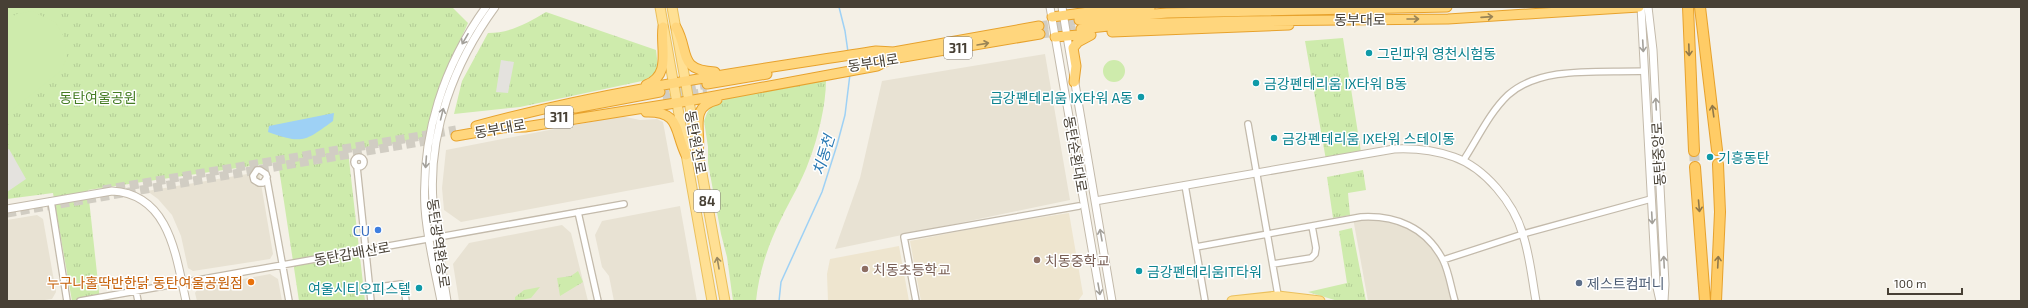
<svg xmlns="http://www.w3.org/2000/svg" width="2028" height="308" viewBox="0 0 2028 308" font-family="'Exo 2','Noto Sans KR',sans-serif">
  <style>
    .residential { fill: #e8e2d3 }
    .education { fill: #eee5cf }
    .park { fill: url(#park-tufts) }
    .pitch { fill: #ceebac }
    .parking { fill: #e4e2de }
    .water { fill: #9ed1f5 }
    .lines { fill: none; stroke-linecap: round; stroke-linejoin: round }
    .stream { stroke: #9ed1f5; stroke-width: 1.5 }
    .trunk-tunnel { stroke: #d1cdc3; stroke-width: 9; stroke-dasharray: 9 4.5; stroke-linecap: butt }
    .motorway-tunnel { stroke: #d1cdc3; stroke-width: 10; stroke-dasharray: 10 5; stroke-linecap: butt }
    .minor-casing { stroke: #c3baab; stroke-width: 8 }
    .tertiary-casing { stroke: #c3baab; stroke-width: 9 }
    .primary-casing { stroke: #ebc05d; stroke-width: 11 }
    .trunk-casing { stroke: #e7a22d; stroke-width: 11 }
    .motorway-casing { stroke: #e7a22d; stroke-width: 12 }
    .minor { stroke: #fff; stroke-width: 5.5 }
    .tertiary { stroke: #fff; stroke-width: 7 }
    .primary { stroke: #ffe094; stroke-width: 9 }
    .trunk { stroke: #ffd67d; stroke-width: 9 }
    .motorway { stroke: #fc6; stroke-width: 10 }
    .oneway { stroke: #9a8455 }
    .oneway2 { stroke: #a3a09a }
    .oneway3 { stroke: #917849 }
    .oneway4 { stroke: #9a8860 }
    .culture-dot { fill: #0f9aa8; stroke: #fff; stroke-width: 1.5 }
    .shop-dot { fill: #3f7fe0; stroke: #fff; stroke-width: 1.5 }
    .education-dot { fill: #8d6e63; stroke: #fff; stroke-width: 1.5 }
    .food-dot { fill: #e8710a; stroke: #fff; stroke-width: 1.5 }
    .service-dot { fill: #5c6f8a; stroke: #fff; stroke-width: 1.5 }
    .labels { text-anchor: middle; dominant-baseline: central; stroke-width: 3; stroke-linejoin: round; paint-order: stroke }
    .shield { fill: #fff; stroke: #7e7972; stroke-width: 1 }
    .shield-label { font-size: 13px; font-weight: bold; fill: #474035 }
    .street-label { font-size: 14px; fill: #474035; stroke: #fff }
    .culture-label { font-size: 14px; fill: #0d838f; stroke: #fff; text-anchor: start }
    .park-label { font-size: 14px; fill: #457c24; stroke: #fff }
    .shop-label { font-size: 14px; fill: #366cbe; stroke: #fff; text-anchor: end }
    .education-label { font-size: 14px; fill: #785e54; stroke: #fff; text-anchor: start }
    .food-label { font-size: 14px; fill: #c56008; stroke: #fff; text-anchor: end }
    .service-label { font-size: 14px; fill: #4e5e75; stroke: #fff; text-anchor: start }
    .water-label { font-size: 15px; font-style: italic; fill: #2677b2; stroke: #fff }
  </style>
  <defs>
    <pattern id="park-tufts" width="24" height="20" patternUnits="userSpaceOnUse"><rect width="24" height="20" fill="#ceebac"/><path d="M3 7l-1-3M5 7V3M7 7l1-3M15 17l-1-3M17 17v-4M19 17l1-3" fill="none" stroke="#b2cb95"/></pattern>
  </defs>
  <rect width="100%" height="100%" fill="#f4f0e6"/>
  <!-- residential -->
  <path class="residential" d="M1045,54L1070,200L835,249L860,178L882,81Z
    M621,116L640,120L657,119L663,122L674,182L461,222L444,210L442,188L446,150Z
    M259,172L273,254L270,259L193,271L188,268L181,236L172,215L158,199L147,191Z
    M680,206L697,301H614L609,276L602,267L595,235L602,221Z
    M37,215L43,219L56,292L52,299L38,301H7V220Z
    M1379,216L1416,230L1443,260L1455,301H1368L1353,218Z
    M562,225L571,233L588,301H459L453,264L469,243Z
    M270,274L278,279L282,301H197L195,293L199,287Z"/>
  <!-- education -->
  <path class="education" d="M1069,213L1083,294L1078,301H921L910,241L991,225Z
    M899,246L909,301H828L827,274L830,259Z"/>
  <!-- park -->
  <path class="park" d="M7,7H452L468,23L449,65L426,138L348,151L365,301H299L278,162L88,190L100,301H72L53,193L7,199Z
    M546,12L656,50L658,67L652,76L642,81L520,107L454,114L462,81L488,33C510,33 528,23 546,12Z
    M1343,38L1361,152L1326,160L1305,41Z
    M826,80C826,105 818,138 809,161C802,181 790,200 781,219C768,245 759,272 756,301H733L727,257L721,234L708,163V147L704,121L707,113L712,105L731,97Z
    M1363,170L1366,190L1348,193L1350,215L1333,218L1327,177Z
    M1352,228L1366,301H1338L1308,292L1347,283L1339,231Z
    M578,271L583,282L560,296L557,278L571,276Z
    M540,287L531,298L515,301V297L524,290Z"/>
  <!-- pitch -->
  <path class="pitch" d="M32,11L56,23L64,37L67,56L62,70L7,114V19L17,14Z
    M1103 71a11 11 0 1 1 22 0a11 11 0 1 1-22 0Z"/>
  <!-- parking -->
  <path class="parking" d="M501,60L514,62L508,93L496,92Z
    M9,149L26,179L7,192V150Z"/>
  <!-- water -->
  <path class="water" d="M334,113L333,121C304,142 303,144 268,132L269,126Z"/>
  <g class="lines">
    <!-- stream -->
    <path class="stream" d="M839,7L845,31L848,52
      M849,58L850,68
      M779,301L781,282L822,192L837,145L845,115L850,74"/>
    <!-- trunk-tunnel -->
    <path class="trunk-tunnel" d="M1039,26L1079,20
      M1040,34L1081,29
      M660,92L707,84
      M663,99L707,92
      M103,190L456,130
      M7,213L437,139"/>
    <!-- motorway-tunnel -->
    <path class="motorway-tunnel" d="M1694,151L1695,167"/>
    <defs>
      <path id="minor" d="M1248,124L1279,301
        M354 162a5 5 0 1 1 10 0a5 5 0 1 1-10 0Z
        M1463,161C1477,140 1489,113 1508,95C1541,65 1602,73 1644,71
        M357,167L371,301
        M267,177L263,183H259L254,180L253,176L257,170H260L266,174L289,301
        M1185,185L1205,301
        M51,201L67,301
        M578,212L598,301
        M1196,247L1361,217C1395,215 1426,227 1443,260C1449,272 1451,288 1455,301
        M1443,260L1523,234L1651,199
        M1273,264L1311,258L1315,254L1316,248L1312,226
        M370,288L401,284L404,287L406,301
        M136,291L138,301
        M80,301L624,204
        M916,301L904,237L1079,206"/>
      <path id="tertiary" d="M1050,7L1101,301
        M1062,7L1112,301
        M1641,7L1656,283L1660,301
        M1648,7L1653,50L1665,284L1664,301
        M1095,201L1394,149C1414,148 1434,150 1454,157C1485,168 1514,203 1523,235C1530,256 1532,279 1536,301
        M7,209L112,191C170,194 176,257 186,301
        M441,301C435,270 427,239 425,208C421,135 444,65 486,7
        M447,301C442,268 435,235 433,202C428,132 454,63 495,7"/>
      <path id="primary" d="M660,7L712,301
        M672,7L725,301
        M1232,301L1278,296L1320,301"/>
      <path id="trunk" d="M1052,17L1104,10L1150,8
        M1079,20L1167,13L1447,7
        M676,27C690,52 677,70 715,72
        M1081,29L1127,24L1244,21L1448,19L1639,7
        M1112,32L1289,25
        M1055,37L1090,34
        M888,53L1039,26
        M886,60L1040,34
        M1074,82L1076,66L1073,48L1078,42L1091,35
        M707,84L767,74
        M646,85C672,75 660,48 663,27
        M575,108L660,92
        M646,112C681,111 674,131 686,155
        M476,126C607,90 742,72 876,51L894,52
        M497,128L525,127L688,101L877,66L891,59
        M456,136L502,128
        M698,153C702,131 688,107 717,100"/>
      <path id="motorway" d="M1688,7L1694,151
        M1700,7L1717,150
        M1695,167L1705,301
        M1716,301L1720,212L1718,164"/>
    </defs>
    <!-- minor casing -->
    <use href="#minor" class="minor-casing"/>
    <!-- tertiary casing -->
    <use href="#tertiary" class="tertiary-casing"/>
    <!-- primary casing -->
    <use href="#primary" class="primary-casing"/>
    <!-- trunk casing -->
    <use href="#trunk" class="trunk-casing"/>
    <!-- motorway casing -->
    <use href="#motorway" class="motorway-casing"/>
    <!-- minor -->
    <use href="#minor" class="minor"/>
    <!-- tertiary -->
    <use href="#tertiary" class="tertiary"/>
    <!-- primary -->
    <use href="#primary" class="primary"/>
    <!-- trunk -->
    <use href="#trunk" class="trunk"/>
    <!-- motorway -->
    <use href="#motorway" class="motorway"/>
  </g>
  <!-- one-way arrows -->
  <defs><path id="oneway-shaft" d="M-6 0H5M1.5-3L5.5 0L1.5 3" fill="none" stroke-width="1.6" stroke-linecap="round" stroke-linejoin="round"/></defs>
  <g class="oneway">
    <use href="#oneway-shaft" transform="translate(1487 17) rotate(-4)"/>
    <use href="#oneway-shaft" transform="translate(1413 19)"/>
    <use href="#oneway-shaft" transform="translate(983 44) rotate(-10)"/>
  </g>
  <g class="oneway2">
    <use href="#oneway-shaft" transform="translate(465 39) rotate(120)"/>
    <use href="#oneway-shaft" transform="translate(1643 46) rotate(87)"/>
    <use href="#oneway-shaft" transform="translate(1656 104) rotate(-93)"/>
    <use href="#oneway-shaft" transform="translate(442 114) rotate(-76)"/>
    <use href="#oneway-shaft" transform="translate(426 162) rotate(94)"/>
    <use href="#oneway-shaft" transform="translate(1652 218) rotate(87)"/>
    <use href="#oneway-shaft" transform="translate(1101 235) rotate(-100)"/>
    <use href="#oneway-shaft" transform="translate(1664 262) rotate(-93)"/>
    <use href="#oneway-shaft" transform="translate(1099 289) rotate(80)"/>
  </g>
  <g class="oneway3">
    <use href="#oneway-shaft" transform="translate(1689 50) rotate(88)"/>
    <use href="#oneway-shaft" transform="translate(1713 111) rotate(-98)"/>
    <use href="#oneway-shaft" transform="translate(1699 206) rotate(85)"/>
    <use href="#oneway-shaft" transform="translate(1718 262) rotate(-87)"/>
  </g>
  <use class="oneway4" href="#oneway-shaft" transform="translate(718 263) rotate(-100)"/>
  <!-- markers -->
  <g class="culture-dot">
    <circle cx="1369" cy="53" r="4"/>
    <circle cx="1256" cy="83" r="4"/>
    <circle cx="1141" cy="97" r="4"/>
    <circle cx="1274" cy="138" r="4"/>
    <circle cx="1710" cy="157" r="4"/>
    <circle cx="1139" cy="271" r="4"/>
    <circle cx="419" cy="288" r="4"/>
  </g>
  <circle class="shop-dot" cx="378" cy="230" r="4"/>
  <g class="education-dot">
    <circle cx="1037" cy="260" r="4"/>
    <circle cx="865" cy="269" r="4"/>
  </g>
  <circle class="food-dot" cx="251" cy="282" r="4"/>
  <circle class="service-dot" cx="1579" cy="283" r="4"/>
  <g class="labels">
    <!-- shield labels -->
    <g class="shield">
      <rect x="944" y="37" width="28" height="22" rx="3"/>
      <rect x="545" y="106" width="28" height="22" rx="3"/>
      <rect x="694" y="190" width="26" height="22" rx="3"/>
    </g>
    <g class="shield-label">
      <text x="958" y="48">311</text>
      <text x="559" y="117">311</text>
      <text x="707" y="201">84</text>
    </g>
    <!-- street labels -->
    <g class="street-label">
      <text x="1360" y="19">동부대로</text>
      <text transform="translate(873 62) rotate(-9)">동부대로</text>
      <text transform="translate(500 128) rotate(-10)">동부대로</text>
      <text transform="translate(696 142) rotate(80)">동탄원천로</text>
      <text transform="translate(1076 154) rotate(80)">동탄순환대로</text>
      <text transform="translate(1658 154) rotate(-93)">동탄중앙로</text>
      <text transform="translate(439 243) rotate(82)">동탄광역환승로</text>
      <text transform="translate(352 253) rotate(-10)">동탄감배산로</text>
    </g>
    <!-- culture labels -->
    <g class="culture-label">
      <text x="1377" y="53">그린파워 영천시험동</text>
      <text x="1264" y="83">금강펜테리움 IX타워 B동</text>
      <text x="1133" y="97" text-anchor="end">금강펜테리움 IX타워 A동</text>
      <text x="1282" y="138">금강펜테리움 IX타워 스테이동</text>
      <text x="1718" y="157">기흥동탄</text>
      <text x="1147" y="271">금강펜테리움IT타워</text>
      <text x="411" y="288" text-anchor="end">여울시티오피스텔</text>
    </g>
    <!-- park labels -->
    <g class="park-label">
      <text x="98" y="97">동탄여울공원</text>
    </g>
    <!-- shop labels -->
    <g class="shop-label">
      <text x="370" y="230">CU</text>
    </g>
    <!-- education labels -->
    <g class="education-label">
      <text x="1045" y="260">치동중학교</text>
      <text x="873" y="269">치동초등학교</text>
    </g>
    <!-- food labels -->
    <g class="food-label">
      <text x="243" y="282">누구나홀딱반한닭 동탄여울공원점</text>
    </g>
    <!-- service labels -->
    <g class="service-label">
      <text x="1587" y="283">제스트컴퍼니</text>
    </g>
    <!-- water labels -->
    <g class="water-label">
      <text transform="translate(823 155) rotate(-73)">치동천</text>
    </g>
  </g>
  <!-- border -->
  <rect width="2028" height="308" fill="none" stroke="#474035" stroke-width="16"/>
  <!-- scale -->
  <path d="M1888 288v6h74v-6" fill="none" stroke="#474035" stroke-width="2"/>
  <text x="1894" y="288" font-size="12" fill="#474035" stroke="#ffffff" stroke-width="3" paint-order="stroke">100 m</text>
</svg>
